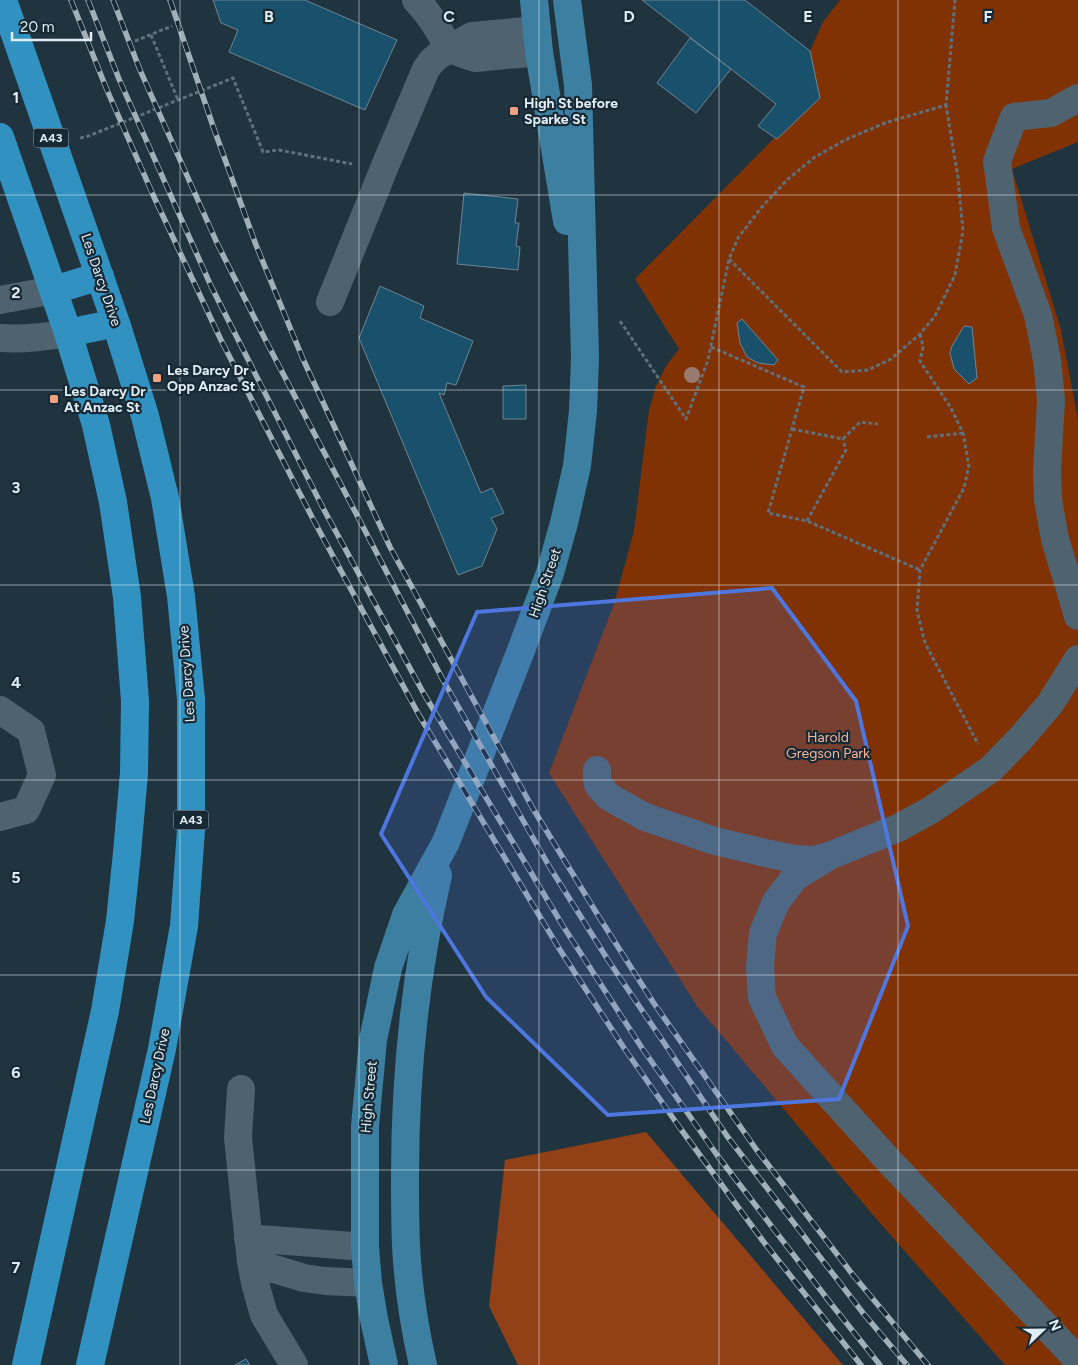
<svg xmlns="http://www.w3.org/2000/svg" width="1078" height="1365" viewBox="0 0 1078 1365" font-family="Figtree,sans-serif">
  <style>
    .green { fill: #813204 }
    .forest { fill: #924117 }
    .building { fill: #19516c; stroke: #6f8592 }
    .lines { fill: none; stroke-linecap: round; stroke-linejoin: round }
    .path { stroke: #5f707a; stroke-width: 3; stroke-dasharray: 4 2.5; stroke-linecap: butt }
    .minor { stroke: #4e636f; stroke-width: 28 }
    .major { stroke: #3d7fa0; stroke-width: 28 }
    .highway { stroke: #3192c1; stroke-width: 28 }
    .rail-casing { stroke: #a1b0b8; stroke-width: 5.5 }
    .rail { stroke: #162934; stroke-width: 4; stroke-dasharray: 11; stroke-linecap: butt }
    .tree { fill: #987a6f }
    .marked { fill: #4e76df; fill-opacity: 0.2; stroke: #4e76df; stroke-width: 4; stroke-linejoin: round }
    .grid { fill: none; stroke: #e1edf4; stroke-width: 1; stroke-opacity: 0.55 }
    .poi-dot { fill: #f1a17e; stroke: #162934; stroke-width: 2 }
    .labels { text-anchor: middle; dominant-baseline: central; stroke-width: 4.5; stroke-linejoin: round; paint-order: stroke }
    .shield { fill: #162934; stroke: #a4b2ba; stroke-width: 1 }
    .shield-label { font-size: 12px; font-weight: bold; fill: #e1edf4 }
    .poi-label { font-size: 14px; font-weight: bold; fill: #e1edf4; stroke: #162934; text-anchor: start }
    .street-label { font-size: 14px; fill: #e1edf4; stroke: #162934 }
    .park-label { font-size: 14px; fill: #fab496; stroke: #162934 }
    .grid-label { font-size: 16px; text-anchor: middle; font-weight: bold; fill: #e1edf4; stroke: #162934; stroke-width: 4.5; stroke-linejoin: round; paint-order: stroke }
  </style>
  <rect width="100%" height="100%" fill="#20343f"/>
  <!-- green -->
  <path class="green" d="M840,0H1078V142L1012,169L1061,330L1078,420V1365H1005L873,1215L697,1006L549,773L614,604L634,531L649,410L656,386L666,366L679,349L635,279L816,96L810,51L823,22Z"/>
  <!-- forest -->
  <path class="forest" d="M646,1132L843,1365H518L489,1306L505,1160Z"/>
  <!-- building -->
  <path class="building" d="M213,0H305L397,40L365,110L229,52L238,30L221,23Z
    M642,0H745L810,51L820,98L777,139L758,126L776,104Z
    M690,38L731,69L696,113L657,83Z
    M464,193L518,199L515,223H519L516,246L520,247L518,270L457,264Z
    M380,286L424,306L420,318L473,341L456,385L447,383L444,395L439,393L481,493L492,488L504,513L491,518L497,529L482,566L458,575L359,338Z
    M742,319L778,360L774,365L758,363L747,357L740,343L737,323Z
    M964,326L972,327L977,378L969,384L954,369L950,353L952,346Z
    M526,385V419H503V386Z
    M246,1359L250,1365H235Z"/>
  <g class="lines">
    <!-- path -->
    <path class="path" d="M151,35L178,100
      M135,41L172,26
      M80,138L86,137L233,78L263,152L279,150L352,164
      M729,259L842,372L868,370L891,359L920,334L935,316L955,275L963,231L958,178L946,105
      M620,321L686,419L708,360L729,259L738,238L761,208L788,179L815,157L845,140L885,123L946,105L955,0
      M920,334L923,347L920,361L951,408L963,433L969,466L964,488L920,570L917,611L925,643L978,744
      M711,347L804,387L768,513L807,521L920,570
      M792,429L843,439L860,422L878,424
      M927,437L963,433
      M807,521L846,450L843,439"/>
    <!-- minor -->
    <path class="minor" d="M416,0C430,14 440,31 449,49L475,58L539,52
      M1078,98L1051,113L1014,117L997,161L1006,228L1038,315L1047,360L1051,400L1047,471L1048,500L1055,539L1078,616
      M0,300L54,290
      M330,302L385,166L426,69L432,61L439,55L472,36L537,30
      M0,338C23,340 45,337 68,333
      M0,710L31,731L42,775L26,810L0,817
      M597,770V778L598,785L609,797L645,817L715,841L770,854L794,859L814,860L829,856L898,828L931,810L991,769L1021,738L1050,704L1078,659
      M829,856L795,877L776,902L763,933L760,967L762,998L785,1046L888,1160L1078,1360
      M241,1089L238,1138L251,1262L255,1283L264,1315L294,1365
      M248,1238L365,1247
      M251,1262L304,1278L325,1281L368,1283"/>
    <!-- major -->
    <path class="major" d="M534,0L539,52L567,221
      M384,1365L374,1319L368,1283L365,1247V1126L373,1040L388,968L406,915L446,842L520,653L550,573L564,523L577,466L583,411L585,358L578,85L567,0
      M423,1365C414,1326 408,1285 406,1245C405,1222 405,1199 405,1176C405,1073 415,975 438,875"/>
    <!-- highway -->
    <path class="highway" d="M3,0L116,323L145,416L165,498L181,596L191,699V830L184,926L162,1049L90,1365
      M0,137L68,333L96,425L113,502L127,597L135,701L134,773L127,853L120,921L105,1011L26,1365
      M54,290L100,276
      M68,333L116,323"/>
    <defs>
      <path id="rail" d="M71,0L107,90L154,197L221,340L314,521L419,715L560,950L624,1048L680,1128L763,1241L861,1365
        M88,0L119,79L211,286L323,508L424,694L563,926L642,1048L717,1155L832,1305L880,1365
        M113,0L140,70L217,243L266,341L443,680L549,866L608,960L727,1136L863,1313L907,1365
        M170,0L214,129L256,245L303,359L390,547L532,807L599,917L653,1002L756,1149L853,1275L928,1365"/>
    </defs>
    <!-- rail casing -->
    <use href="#rail" class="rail-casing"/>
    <!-- rail -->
    <use href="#rail" class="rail"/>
  </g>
  <!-- trees -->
  <circle class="tree" cx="692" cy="375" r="8"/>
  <!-- marked area -->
  <path class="marked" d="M772,588L856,701L908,926L839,1099L608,1115L486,997L381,834L477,612Z"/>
  <!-- grid -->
  <path class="grid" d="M180,0V1365M359,0V1365M539,0V1365M719,0V1365M898,0V1365M0,195H1078M0,390H1078M0,585H1078M0,780H1078M0,975H1078M0,1170H1078"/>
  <!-- markers -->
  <g class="poi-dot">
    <rect x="509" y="106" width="10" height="10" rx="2.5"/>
    <rect x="152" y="373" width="10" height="10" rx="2.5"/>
    <rect x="49" y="394" width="10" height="10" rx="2.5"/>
  </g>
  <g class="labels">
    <!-- shield labels -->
    <g class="shield">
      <rect x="33.5" y="128.5" width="35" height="19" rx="4"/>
      <rect x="173.5" y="810.5" width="35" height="19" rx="4"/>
    </g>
    <g class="shield-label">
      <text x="51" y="138">A43</text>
      <text x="191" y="820">A43</text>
    </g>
    <!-- poi labels -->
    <g class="poi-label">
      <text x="524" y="103">High St before<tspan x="524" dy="16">Sparke St</tspan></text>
      <text x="167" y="370">Les Darcy Dr<tspan x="167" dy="16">Opp Anzac St</tspan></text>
      <text x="64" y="391">Les Darcy Dr<tspan x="64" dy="16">At Anzac St</tspan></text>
    </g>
    <!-- street labels -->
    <g class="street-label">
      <text transform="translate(101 280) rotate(71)">Les Darcy Drive</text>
      <text transform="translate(545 583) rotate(-71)">High Street</text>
      <text transform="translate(187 674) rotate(-94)">Les Darcy Drive</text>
      <text transform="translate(155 1076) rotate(-78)">Les Darcy Drive</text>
      <text transform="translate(369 1097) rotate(-85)">High Street</text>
    </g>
    <!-- park labels -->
    <g class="park-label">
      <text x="828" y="737">Harold<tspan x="828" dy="16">Gregson Park</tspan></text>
    </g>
  </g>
  <g class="grid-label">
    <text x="269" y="22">B</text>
    <text x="449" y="22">C</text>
    <text x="629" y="22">D</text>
    <text x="808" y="22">E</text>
    <text x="988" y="22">F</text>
    <text x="16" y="103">1</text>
    <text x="16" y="298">2</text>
    <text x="16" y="493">3</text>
    <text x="16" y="688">4</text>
    <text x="16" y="883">5</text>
    <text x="16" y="1078">6</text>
    <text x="16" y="1273">7</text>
  </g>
  <!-- north arrow -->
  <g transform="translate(1043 1330) rotate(68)" stroke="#162934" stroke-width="4" paint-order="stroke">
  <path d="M0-4L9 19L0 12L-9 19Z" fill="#e1edf4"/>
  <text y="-8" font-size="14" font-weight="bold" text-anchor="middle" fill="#e1edf4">N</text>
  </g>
  <!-- scale -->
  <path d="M12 32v8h79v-8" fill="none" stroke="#e1edf4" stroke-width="2.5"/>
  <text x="20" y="32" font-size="15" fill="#e1edf4" stroke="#162934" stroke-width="4" paint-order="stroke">20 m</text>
</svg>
